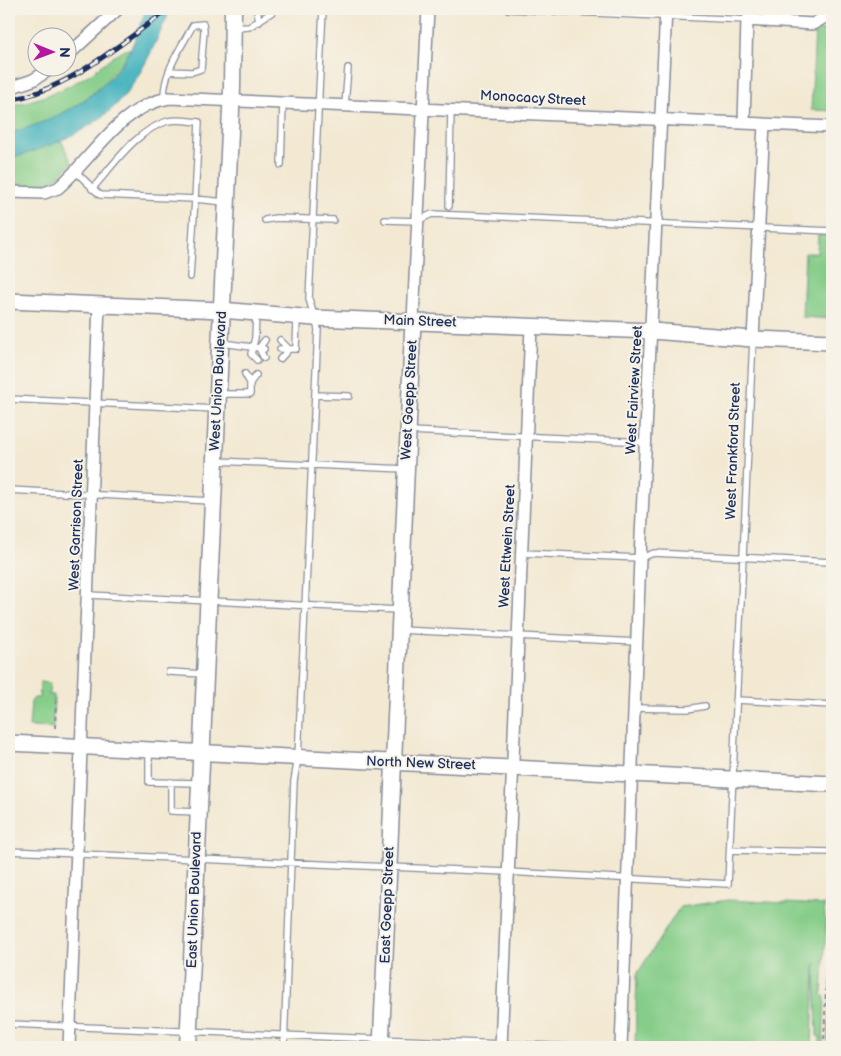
<svg xmlns="http://www.w3.org/2000/svg" width="841" height="1056" viewBox="0 0 841 1056" font-family="'Balsamiq Sans',sans-serif">
  <style>
    .green { fill: #86cd89; stroke: #507e74 }
    .water { fill: #45b4be; stroke: #30728e }
    .lines { fill: none; stroke-linecap: round; stroke-linejoin: round }
    .lane-casing { stroke: #878c98; stroke-width: 8 }
    .street-casing { stroke: #878c98; stroke-width: 14 }
    .secondary-casing { stroke: #878c98; stroke-width: 18 }
    .primary-casing { stroke: #878c98; stroke-width: 19 }
    .path { stroke: #878c98; stroke-width: 2; stroke-dasharray: 4 4; stroke-linecap: butt }
    .lane { stroke: #fff; stroke-width: 5.5 }
    .street { stroke: #fff; stroke-width: 11 }
    .secondary { stroke: #fff; stroke-width: 15 }
    .primary { stroke: #fff; stroke-width: 16 }
    .rail-casing { stroke: #1b2f5e; stroke-width: 5 }
    .rail { stroke: #f7f3e8; stroke-width: 3; stroke-dasharray: 9; stroke-linecap: butt }
    .labels { text-anchor: middle; dominant-baseline: central; stroke-width: 4; stroke-linejoin: round; paint-order: stroke }
    .street-label { font-size: 14px; fill: #1b2f5e; stroke: #f7f3e8 }
  </style>
  <rect width="100%" height="100%" fill="#f7f3e8"/>
  <filter id="ink" filterUnits="userSpaceOnUse"><feTurbulence type="fractalNoise" baseFrequency=".02" numOctaves="2"/><feDisplacementMap in="SourceGraphic" scale="10" xChannelSelector="R" yChannelSelector="G"/><feConvolveMatrix kernelMatrix="1 2 1 2 8 2 1 2 1" color-interpolation-filters="sRGB"/></filter>
  <filter id="wash" filterUnits="userSpaceOnUse"><feTurbulence type="fractalNoise" baseFrequency=".0096" numOctaves="4" result="noise"/><feDisplacementMap in="SourceGraphic" scale="20" xChannelSelector="R" yChannelSelector="G"/><feGaussianBlur stdDeviation="1.12" result="paint"/><feColorMatrix in="noise" values="0 0 0 0 0 0 0 0 0 0 0 0 0 0 0 0 0 1.4 0 .05"/><feComposite in="paint" operator="in"/></filter>
  <g filter="url(#wash)">
    <rect width="100%" height="100%" fill="#f3e9d3"/>
    <!-- green -->
    <path class="green" d="M815,30L832,31V111L811,110Z
      M131,48C102,96 61,120 9,133V106C40,99 61,92 88,75C102,66 114,53 131,48Z
      M61,140L72,163C47,189 44,185 9,184V159Z
      M818,235L832,236V319L802,317L805,253H817Z
      M40,682L50,683L49,695H54L53,728L29,727L31,702L34,698H39Z
      M728,900L824,905L826,930L822,994L825,997L823,1047H819L820,1037L817,1036L815,964L812,1047L635,1046L637,974L680,907Z
      M832,968L830,1047H827Z"/>
    <!-- water -->
    <path class="water" d="M146,9H171C156,40 142,78 118,103C90,132 46,148 9,159V133C57,121 108,95 131,48C137,36 141,22 146,9Z"/>
  </g>
  <g filter="url(#ink)">
    <g class="lines">
      <defs>
        <path id="lane" d="M257,9L259,22
          M507,9L747,20L748,9
          M234,28L249,27L277,9
          M164,99C163,72 181,48 193,25L203,24L204,31L201,69L192,72L169,71
          M345,105L348,68
          M281,165L283,103
          M75,171L100,195L195,199L199,122C189,121 177,119 168,121C136,130 113,166 92,189
          M449,206L451,110
          M265,220L276,218L333,220
          M385,220L417,221L432,214L832,231
          M190,277L195,199L225,202
          M256,315L255,338L251,354L257,360
          M222,343L259,348L265,340
          M280,349H289L280,340
          M264,358L259,348L264,349
          M280,359L289,349H296L297,319
          M245,374L250,383L256,375
          M221,394H250V383
          M315,395L349,396
          M9,399L216,409
          M410,431L646,442
          M216,461L406,469
          M9,490L211,501
          M522,553L640,558L654,553L832,562
          M88,595L399,610
          M400,630L638,642
          M169,672L204,674
          M736,700L832,705
          M635,708L688,709L705,706
          M149,750V782L198,783
          M9,757V743
          M171,782V811L197,812
          M730,850L832,852
          M9,851L507,872L728,884L753,339
          M9,1024L576,1047
          M284,1047L294,781L298,758L318,329L309,299L323,9"/>
        <path id="street" d="M68,55L118,9
          M9,88L33,80L52,68
          M744,123L747,20L813,24L832,13
          M9,192L44,193L58,188C93,158 120,106 169,98L832,127
          M413,320L428,9
          M753,339L764,124
          M69,1047L99,305
          M501,1047L531,327
          M621,1047L640,558L666,9"/>
        <path id="secondary" d="M9,301L221,310L314,318L652,331L753,339L832,342
          M9,743L832,784
          M381,1047L413,320"/>
        <path id="primary" d="M188,1047L232,88L233,9"/>
      </defs>
      <!-- lane casing -->
      <use href="#lane" class="lane-casing"/>
      <!-- street casing -->
      <use href="#street" class="street-casing"/>
      <!-- secondary casing -->
      <use href="#secondary" class="secondary-casing"/>
      <!-- primary casing -->
      <use href="#primary" class="primary-casing"/>
      <!-- path -->
      <path class="path" d="M55,728L56,700
        M824,1047L828,923L832,916"/>
      <!-- lane -->
      <use href="#lane" class="lane"/>
      <!-- street -->
      <use href="#street" class="street"/>
      <!-- secondary -->
      <use href="#secondary" class="secondary"/>
      <!-- primary -->
      <use href="#primary" class="primary"/>
      <defs>
        <path id="rail" d="M9,100C69,90 121,43 169,9"/>
      </defs>
      <!-- rail casing -->
      <use href="#rail" class="rail-casing"/>
      <!-- rail -->
      <use href="#rail" class="rail"/>
    </g>
  </g>
  <g class="labels">
    <!-- street labels -->
    <g class="street-label">
      <text transform="translate(533 98) rotate(3)">Monocacy Street</text>
      <text transform="translate(420 321) rotate(2)">Main Street</text>
      <text transform="translate(218 381) rotate(-87)">West Union Boulevard</text>
      <text transform="translate(634 390) rotate(-87)">West Fairview Street</text>
      <text transform="translate(409 400) rotate(-87)">West Goepp Street</text>
      <text transform="translate(733 451) rotate(-88)">West Frankford Street</text>
      <text transform="translate(76 525) rotate(-88)">West Garrison Street</text>
      <text transform="translate(507 546) rotate(-87)">West Ettwein Street</text>
      <text transform="translate(421 763) rotate(2)">North New Street</text>
      <text transform="translate(194 900) rotate(-88)">East Union Boulevard</text>
      <text transform="translate(387 905) rotate(-88)">East Goepp Street</text>
    </g>
  </g>
  <!-- margin -->
  <rect width="841" height="1056" fill="none" stroke="#f7f3e8" stroke-width="30"/>
  <!-- north arrow -->
  <g transform="translate(52 52) rotate(91)"><circle r="24" fill="#f7f3e8" stroke="#9fa5b1"/>
  <path d="M0-4L9 19L0 12L-9 19Z" fill="#b5179e"/>
  <text y="-8" font-size="14" font-weight="bold" text-anchor="middle" fill="#1b2f5e">N</text>
  </g>
</svg>
